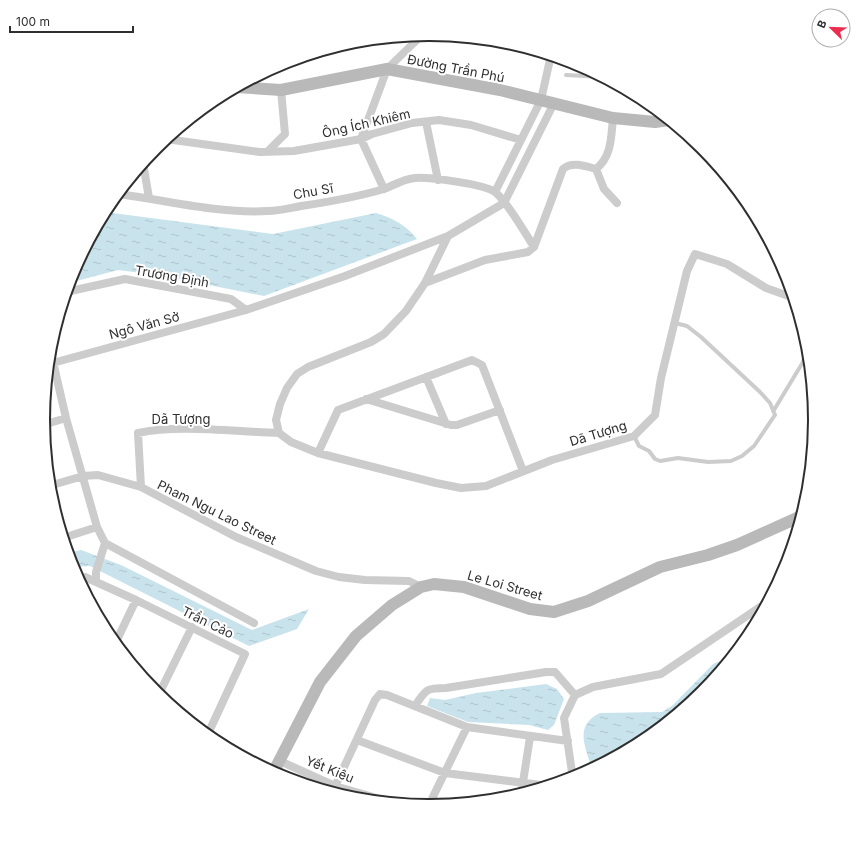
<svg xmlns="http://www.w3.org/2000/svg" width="859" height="841" viewBox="0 0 859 841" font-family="Inter,sans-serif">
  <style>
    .water { fill: url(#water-ripples) }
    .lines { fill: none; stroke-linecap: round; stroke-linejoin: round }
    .lane { stroke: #ccc; stroke-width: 4 }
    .street { stroke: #ccc; stroke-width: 8 }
    .secondary { stroke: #b9b9b9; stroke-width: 12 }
    .labels { text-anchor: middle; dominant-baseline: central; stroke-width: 4; stroke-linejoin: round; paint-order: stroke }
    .street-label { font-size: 13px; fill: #2f2f2f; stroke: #fff }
    .rim { fill: none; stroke: #2f2f2f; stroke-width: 2 }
  </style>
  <defs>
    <pattern id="water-ripples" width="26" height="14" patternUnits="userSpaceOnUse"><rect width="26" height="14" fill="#c9e3ed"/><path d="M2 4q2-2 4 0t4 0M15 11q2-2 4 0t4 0" fill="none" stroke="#adc3cc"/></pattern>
  </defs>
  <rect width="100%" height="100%" fill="#fff"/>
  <!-- water -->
  <path class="water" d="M105,212L273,234L376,213C393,218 406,225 417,239L264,296L164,276L118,270L69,283L73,272Z
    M81,550L121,565L252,630L309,609L297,629L249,646L90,566L72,567L68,553Z
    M734,655L703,694L644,742L592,770C586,747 573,726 600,713L662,712L673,705L713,664Z
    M546,684L557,689L564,699L554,725L548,730L529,725L468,722L427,706L430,698L445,700L476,693Z"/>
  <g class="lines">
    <!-- lane -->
    <path class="lane" d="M566,75L603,77
      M774,410L803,362L808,343
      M634,436L639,446L649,451L655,459L660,461L678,458L708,462L731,461L742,456L754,446L775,415L770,403L760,392L701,337L687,326L675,323"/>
    <!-- street -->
    <path class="street" d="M426,122L438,180
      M166,139L260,152L294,151L361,139L372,134L412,123L439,120L471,125L521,140
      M267,152L285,134L281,90
      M143,163L149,198
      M596,169L604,189L617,203
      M384,189L361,139L387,69L422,35
      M495,192L541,100L551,55
      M118,194C167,200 218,214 268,211C279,211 290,208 301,206C328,202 357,197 384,189C394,185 404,179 415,178C429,177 484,184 495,192C507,201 525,233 534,247
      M425,283L485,260L528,252L534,247L563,169C572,161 585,166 596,169C612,156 611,137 613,118
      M66,292L125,279L231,299L246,310
      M50,349L66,418L97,527L105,543L254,623
      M49,364L246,310L345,276L448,236
      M426,377L446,424
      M366,399L451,425H457L500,410
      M43,425L66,418
      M279,433L276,420L280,404L287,388L297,374L308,367L371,342L384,334L406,311L425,283L448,236L504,203L554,103
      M318,453L338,410L472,360L482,365L523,471
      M49,486L83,476L98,475L141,487L236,537L316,571L339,577L365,580L409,581L421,587
      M141,487L138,433C179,424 236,432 279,433L291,442L318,453L436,483L461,488L486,486L552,460L634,436L655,415L661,378L687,271L695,254L727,264L766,288L794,298
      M63,538L97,527
      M78,579L85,577L136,600L245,654L207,736
      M96,582V572L105,543
      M115,644L136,600
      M158,696L192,627
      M415,706C426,689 426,688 446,688L546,672H555L575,695
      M357,740L445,773L549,786
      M280,761L335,786L394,803
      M573,779L564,718L575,695L593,687L661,674L769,601
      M332,793L375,700L380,694L387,695L467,727L568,741
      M521,795L530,737
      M428,807L467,727"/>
    <!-- secondary -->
    <path class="secondary" d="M237,87L281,90L387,69L500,90L613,118L655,122L669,120
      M273,773L320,682L356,636L392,605L421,587L434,584L464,587L530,609L554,612L588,601L660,567L708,555L737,545L797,518L803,513"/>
  </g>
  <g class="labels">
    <!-- street labels -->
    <g class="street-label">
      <text transform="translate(456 68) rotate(11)">Đường Trần Phú</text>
      <text transform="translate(366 123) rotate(-13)">Ông Ích Khiêm</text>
      <text transform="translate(313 191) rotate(-10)">Chu Sĩ</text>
      <text transform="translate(172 276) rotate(10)">Trương Định</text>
      <text transform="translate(144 325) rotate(-15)">Ngô Văn Sở</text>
      <text x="181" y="419">Dã Tượng</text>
      <text transform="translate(598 433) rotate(-17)">Dã Tượng</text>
      <text transform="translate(217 512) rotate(26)">Pham Ngu Lao Street</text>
      <text transform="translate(505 585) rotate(16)">Le Loi Street</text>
      <text transform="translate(208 622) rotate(26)">Trần Cảo</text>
      <text transform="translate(330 769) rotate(22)">Yết Kiêu</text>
    </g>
  </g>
  <!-- crop -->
  <path d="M0 0H859V841H0ZM50 420a379 379 0 1 1 758 0a379 379 0 1 1-758 0Z" fill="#fff" fill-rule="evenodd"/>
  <path class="rim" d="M50 420a379 379 0 1 1 758 0a379 379 0 1 1-758 0Z"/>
  <!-- north arrow -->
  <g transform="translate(831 28) rotate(293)"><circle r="19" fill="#ffffff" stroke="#acacac"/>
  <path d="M0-3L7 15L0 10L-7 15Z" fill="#eb2d4f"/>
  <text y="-6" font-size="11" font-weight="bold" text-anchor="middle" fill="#2f2f2f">B</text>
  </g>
  <!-- scale -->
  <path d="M10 26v6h123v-6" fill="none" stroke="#2f2f2f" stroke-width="2"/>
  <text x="16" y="26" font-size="12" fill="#2f2f2f" stroke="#ffffff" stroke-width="3" paint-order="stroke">100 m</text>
</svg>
